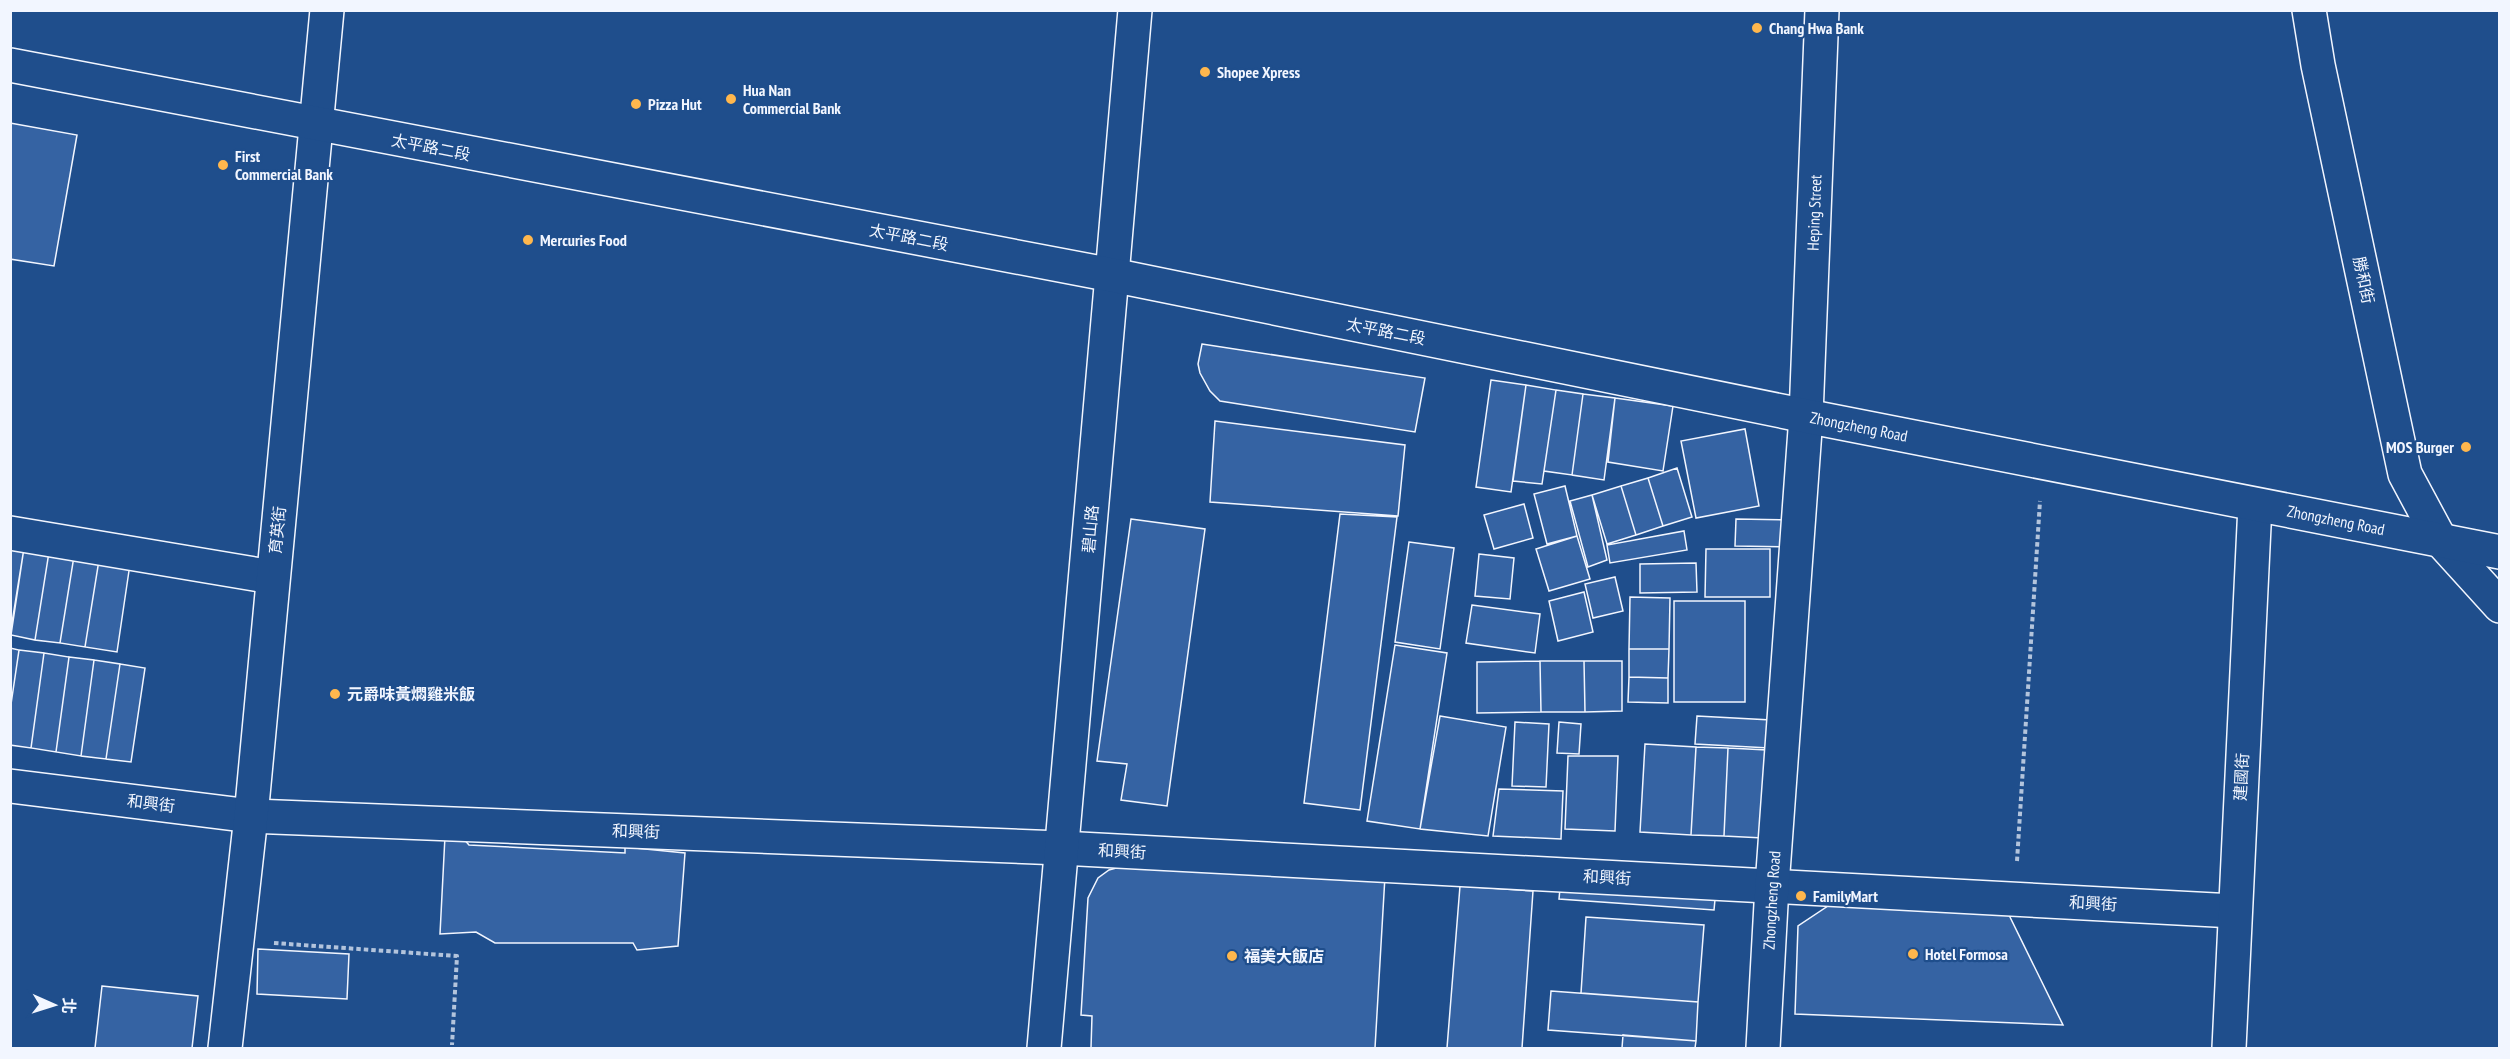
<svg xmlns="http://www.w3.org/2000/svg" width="2510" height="1059" viewBox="0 0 2510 1059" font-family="'PT Sans Narrow','Noto Sans TC',sans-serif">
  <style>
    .building { fill: #3563a3; stroke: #f2f6ff; stroke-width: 1.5 }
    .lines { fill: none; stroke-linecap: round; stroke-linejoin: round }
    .minor-casing { stroke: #f2f6ff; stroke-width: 36 }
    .secondary-casing { stroke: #f2f6ff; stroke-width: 36 }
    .primary-casing { stroke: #f2f6ff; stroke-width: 36 }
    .path { stroke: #b3c4dc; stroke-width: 4; stroke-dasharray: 4.5 3; stroke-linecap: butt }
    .minor { stroke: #1f4e8c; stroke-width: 33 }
    .secondary { stroke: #1f4e8c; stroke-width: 33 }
    .primary { stroke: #1f4e8c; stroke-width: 33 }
    .poi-dot { fill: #ffb74d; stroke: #1f4e8c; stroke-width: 2 }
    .labels { text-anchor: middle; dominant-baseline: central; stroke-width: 4.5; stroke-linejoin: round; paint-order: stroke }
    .poi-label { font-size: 16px; font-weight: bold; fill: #f2f6ff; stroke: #1f4e8c; text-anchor: start }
    .street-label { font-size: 16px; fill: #f2f6ff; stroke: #1f4e8c }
  </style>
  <rect width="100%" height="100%" fill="#1f4e8c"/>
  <!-- building -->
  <path class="building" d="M10,123L77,135L54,266L10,259Z
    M1202,344L1425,378L1415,432L1220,401L1210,391L1200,373L1198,364Z
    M1491,380L1526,385L1511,492L1476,487Z
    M1526,385L1556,390L1542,484L1513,481Z
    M1556,390L1583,394L1572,475L1544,471Z
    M1583,394L1615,398L1604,480L1572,475Z
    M1615,398L1673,406L1663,471L1608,462Z
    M1215,421L1405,445L1398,516L1210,502Z
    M1745,429L1759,506L1696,518L1681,441Z
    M1677,468L1692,517L1663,526L1648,478Z
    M1648,478L1663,526L1636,535L1621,486Z
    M1565,486L1577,536L1547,544L1534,494Z
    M1621,486L1636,535L1607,544L1592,495Z
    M1592,495L1607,560L1588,567L1570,501Z
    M1524,504L1533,538L1494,549L1484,515Z
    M1340,514L1397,517L1360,810L1304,803Z
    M1131,519L1205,529L1167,806L1121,800L1127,764L1097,761Z
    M1736,519L1790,520V547L1735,546Z
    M1684,531L1687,550L1610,563L1607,545Z
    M1577,536L1590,579L1549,591L1536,549Z
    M1409,542L1454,548L1440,649L1395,642Z
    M10,546L24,548L10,635Z
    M24,548L49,552L35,640L11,635Z
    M1706,549H1770V597H1705Z
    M49,552L74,556L60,643L35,640Z
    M1479,554L1514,558L1510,599L1475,596Z
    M74,556L99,560L85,647L60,643Z
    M99,560L130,564L117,652L85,647Z
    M1696,563L1697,592L1640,593V564Z
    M1615,577L1623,611L1593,618L1585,584Z
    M1584,592L1593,632L1558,641L1549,601Z
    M1630,597L1670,598L1669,649H1629Z
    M1674,601H1745V702H1674Z
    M1472,605L1540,614L1535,653L1466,643Z
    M1395,645L1447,653L1420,829L1367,821Z
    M10,648L19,650L10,711Z
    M1629,649H1669L1668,678L1629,677Z
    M19,650L44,653L31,748L10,745V711Z
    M44,653L69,657L56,752L31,748Z
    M69,657L94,660L81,756L56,752Z
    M94,660L120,664L106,759L81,756Z
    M1540,661L1541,712L1477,713V662Z
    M1540,661H1584L1585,712H1541Z
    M1584,661H1622V711L1585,712Z
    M120,664L145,668L131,762L106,759Z
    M1629,677L1668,678V703L1628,702Z
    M1440,716L1506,727L1488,836L1420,829Z
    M1697,716L1771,720L1769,748L1695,744Z
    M1515,722L1549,724L1546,787L1512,786Z
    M1559,722L1581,724L1579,754L1557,753Z
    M1645,744L1696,747L1691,835L1640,832Z
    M1696,747L1728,748L1724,836L1691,835Z
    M1728,748L1767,750L1763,838L1724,836Z
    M1568,756H1618L1615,831L1565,829Z
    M1499,789L1563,791L1561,839L1493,836Z
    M445,836L463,838L469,845L625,853V847L685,853L678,946L637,950L633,943H495L476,932L440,934Z
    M1127,865L1385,876L1375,1048H1091L1092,1016L1081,1015L1088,898L1098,878L1109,870Z
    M1561,878L1716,889L1714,910L1559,899Z
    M1460,886L1533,891L1522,1048H1447Z
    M1831,904L2007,911L2063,1025L1795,1014L1798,926Z
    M1586,917L1704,925L1698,1002L1581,993Z
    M258,949L349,954L347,999L257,994Z
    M102,986L198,996L192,1048H95Z
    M1551,991L1698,1002L1696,1041L1548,1030Z
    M1623,1035L1696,1041L1695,1048H1622Z"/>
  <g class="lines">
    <defs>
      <g id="minor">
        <path d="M2309,10L2318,65L2405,474L2441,541L2500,606"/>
        <path d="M10,533L272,577"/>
        <path d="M10,786L251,816L1061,848L2234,911"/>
        <path d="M225,1048L251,816L327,10"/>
        <path d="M1044,1048L1112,275"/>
        <path id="s1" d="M1763,1048L1772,886L1806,416L1822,10"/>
        <path d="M2229,1048L2255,505"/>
      </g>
      <path id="secondary" d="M1112,275L1135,10"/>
      <g id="primary">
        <path id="s2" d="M10,65L1112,275L1806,416L2500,552"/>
      </g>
    </defs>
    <!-- minor casing -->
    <use href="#minor" class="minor-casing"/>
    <!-- secondary casing -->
    <use href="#secondary" class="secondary-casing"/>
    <!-- primary casing -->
    <use href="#primary" class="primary-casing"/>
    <!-- path -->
    <path class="path" d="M2017,861L2040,501
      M274,943L457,956L452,1045"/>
    <!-- minor -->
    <use href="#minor" class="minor"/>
    <!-- secondary -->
    <use href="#secondary" class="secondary"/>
    <!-- primary -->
    <use href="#primary" class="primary"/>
  </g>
  <!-- markers -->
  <g class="poi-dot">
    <circle cx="1757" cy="28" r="6"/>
    <circle cx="1205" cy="72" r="6"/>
    <circle cx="731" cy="99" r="6"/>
    <circle cx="636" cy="104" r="6"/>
    <circle cx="223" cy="165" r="6"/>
    <circle cx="528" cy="240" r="6"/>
    <circle cx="2466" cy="447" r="6"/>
    <circle cx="335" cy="694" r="6"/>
    <circle cx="1801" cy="896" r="6"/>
    <circle cx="1913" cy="954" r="6"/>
    <circle cx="1232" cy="956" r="6"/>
  </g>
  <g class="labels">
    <!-- poi labels -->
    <g class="poi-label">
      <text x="1769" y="28">Chang Hwa Bank</text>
      <text x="1217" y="72">Shopee Xpress</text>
      <text x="743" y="90">Hua Nan<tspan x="743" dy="18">Commercial Bank</tspan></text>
      <text x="648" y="104">Pizza Hut</text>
      <text x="235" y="156">First<tspan x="235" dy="18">Commercial Bank</tspan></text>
      <text x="540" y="240">Mercuries Food</text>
      <text x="2454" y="447" text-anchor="end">MOS Burger</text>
      <text x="347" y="694">元爵味黃燜雞米飯</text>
      <text x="1813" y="896">FamilyMart</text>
      <text x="1925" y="954">Hotel Formosa</text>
      <text x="1244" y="956">福美大飯店</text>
    </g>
    <!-- street labels -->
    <g class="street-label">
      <text transform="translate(431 147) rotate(11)">太平路二段</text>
      <text stroke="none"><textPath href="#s1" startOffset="837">Heping Street</textPath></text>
      <text transform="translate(909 237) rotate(11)">太平路二段</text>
      <text transform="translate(2364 280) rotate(78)">勝和街</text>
      <text transform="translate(1386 331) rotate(11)">太平路二段</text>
      <text stroke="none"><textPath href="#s2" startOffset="1884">Zhongzheng Road</textPath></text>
      <text stroke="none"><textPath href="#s2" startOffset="2370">Zhongzheng Road</textPath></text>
      <text transform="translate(1090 529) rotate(-85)">碧山路</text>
      <text transform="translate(277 530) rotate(-84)">育英街</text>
      <text transform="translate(2241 777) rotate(-87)">建國街</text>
      <text transform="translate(151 803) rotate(7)">和興街</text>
      <text transform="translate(636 831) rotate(2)">和興街</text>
      <text transform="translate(1122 851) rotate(3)">和興街</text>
      <text transform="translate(1607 877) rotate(3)">和興街</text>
      <text stroke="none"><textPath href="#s1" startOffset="148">Zhongzheng Road</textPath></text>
      <text transform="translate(2093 903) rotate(3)">和興街</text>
    </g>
  </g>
  <!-- border -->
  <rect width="2510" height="1059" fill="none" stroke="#f2f6ff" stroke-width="24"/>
  <!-- north arrow -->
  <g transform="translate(54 1005) rotate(93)" stroke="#1f4e8c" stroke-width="4.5" paint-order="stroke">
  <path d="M0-4.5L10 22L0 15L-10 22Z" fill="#f2f6ff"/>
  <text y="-9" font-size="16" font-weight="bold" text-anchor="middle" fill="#f2f6ff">北</text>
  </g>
</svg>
